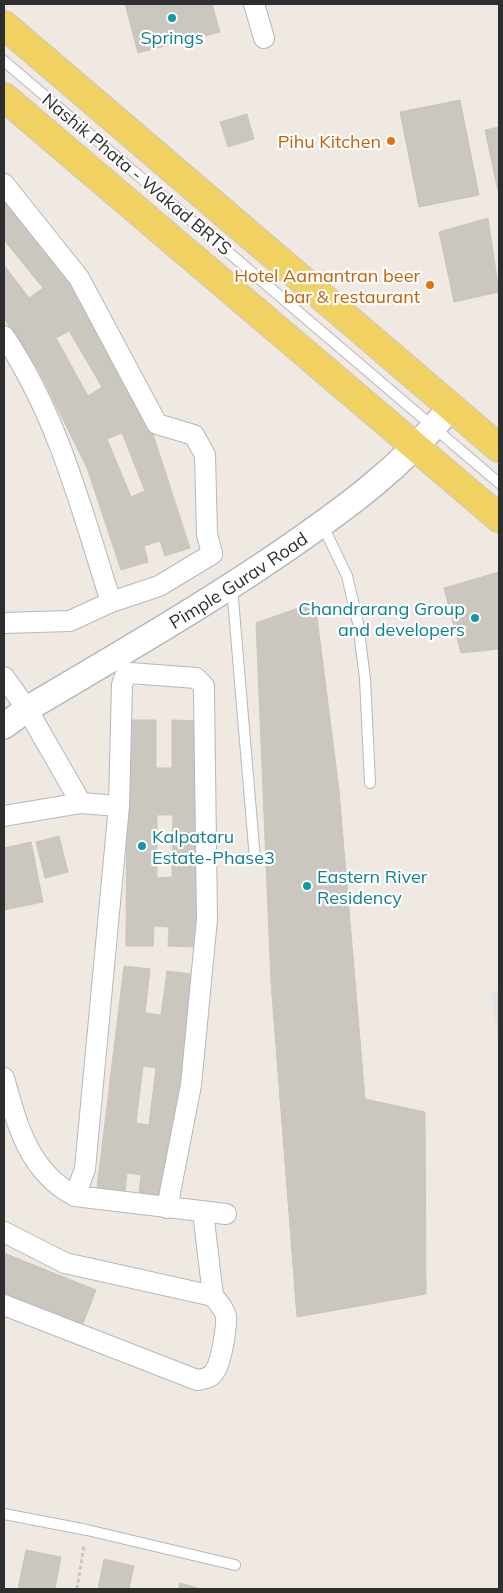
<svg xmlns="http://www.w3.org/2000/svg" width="503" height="1593" viewBox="0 0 503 1593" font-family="Mulish,sans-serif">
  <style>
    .industrial { fill: #e3e1e8 }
    .building { fill: #cbc7bf; stroke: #cbc5ba; fill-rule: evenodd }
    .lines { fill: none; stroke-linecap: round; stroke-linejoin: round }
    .service-casing { stroke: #b4b7c1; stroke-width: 12 }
    .minor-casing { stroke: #b4b7c1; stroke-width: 22 }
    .tertiary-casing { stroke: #b4b7c1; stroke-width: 28 }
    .primary-casing { stroke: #c9c9c9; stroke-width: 30 }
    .path { stroke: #c9c9c9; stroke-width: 3; stroke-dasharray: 4 2.5; stroke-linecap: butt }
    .service { stroke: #fff; stroke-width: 10 }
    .minor { stroke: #fff; stroke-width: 20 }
    .tertiary { stroke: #fff; stroke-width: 25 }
    .primary { stroke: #f2d163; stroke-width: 28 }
    .culture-dot { fill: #0f9aa8; stroke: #fff; stroke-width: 2 }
    .food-dot { fill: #e8710a; stroke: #fff; stroke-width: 2 }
    .labels { text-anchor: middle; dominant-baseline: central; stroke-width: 4.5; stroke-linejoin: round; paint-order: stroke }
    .culture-label { font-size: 18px; fill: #0d838f; stroke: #fff; text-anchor: start }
    .food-label { font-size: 18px; fill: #c56008; stroke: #fff; text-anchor: end }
    .street-label { font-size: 18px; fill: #2e2e2e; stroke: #fff }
  </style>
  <rect width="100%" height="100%" fill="#efe9e1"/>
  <!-- industrial -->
  <path class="industrial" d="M499,990V1045L491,992Z"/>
  <!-- building -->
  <path class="building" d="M125,4H212L220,32L138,53Z
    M460,100L479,195L419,207L400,112Z
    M247,114L254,139L228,147L220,122Z
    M499,127V190L498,191L485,130Z
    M4,197L34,229L100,325L153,434L190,548L165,556L160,541L144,546L148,562L121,570L87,468L39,371L4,318V265L29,298L43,288L4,240ZM69,331L102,387L88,396L56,338ZM122,433L145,491L131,497L107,439Z
    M488,218L499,292L454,302L439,232Z
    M499,572V649L461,653L444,588Z
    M315,602L339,790L365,1099L425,1112L426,1294L297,1317L271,982L256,623Z
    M127,720H156V768H172V720L198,721L196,947L168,946L169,927L154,926L153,946H126ZM157,815H173L172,877L157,878Z
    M59,836L68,872L45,878L36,842Z
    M31,842L43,902L4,910V848Z
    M124,966L150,969L145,1013L161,1015L167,971L193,974L166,1197L139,1193L141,1175L127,1173L125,1192L97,1188ZM143,1066L156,1068L149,1125L136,1123Z
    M4,1253L96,1290L82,1326L4,1295Z
    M26,1550L61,1557L55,1589H18Z
    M104,1559L134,1566L129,1589H98Z
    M180,1583L201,1589H178Z"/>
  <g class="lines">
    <defs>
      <path id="service" d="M4,61L499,483
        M322,524L347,576L358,623L365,679L370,783
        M232,587L255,859
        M4,1514L87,1530L235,1565"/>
      <path id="minor" d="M254,4L264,38
        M4,184L79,278L157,424L194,435L205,455L207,534L212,554L159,586L111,602L70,621L4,623
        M4,336C58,416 82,511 111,602
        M4,677L27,709L81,803L4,816
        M119,806L122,685L125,676L130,673L196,678L204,686V692L207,919L191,1085L167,1208
        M4,1078C17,1125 29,1172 75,1196L85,1169L119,806L81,803
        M75,1196L226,1214
        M4,1232L65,1263L213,1296L203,1212
        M4,1305L197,1380C204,1379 211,1378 215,1371C221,1362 227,1328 226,1316C224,1308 218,1302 213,1296"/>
      <g id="tertiary">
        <path id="s1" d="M4,726L27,709C113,658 200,608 282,552C346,508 401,468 451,407"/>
      </g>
      <path id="primary" d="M4,25L499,448
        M4,97L499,518"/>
    </defs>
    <!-- service casing -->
    <use href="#service" class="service-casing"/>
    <!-- minor casing -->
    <use href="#minor" class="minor-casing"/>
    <!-- tertiary casing -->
    <use href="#tertiary" class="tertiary-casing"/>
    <!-- primary casing -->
    <use href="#primary" class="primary-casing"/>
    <!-- path -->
    <path class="path" d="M77,1589L84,1545"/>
    <!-- service -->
    <use href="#service" class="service"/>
    <!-- minor -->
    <use href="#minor" class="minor"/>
    <!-- tertiary -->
    <use href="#tertiary" class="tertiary"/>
    <!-- primary -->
    <use href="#primary" class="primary"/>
  </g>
  <!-- markers -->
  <g class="culture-dot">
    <circle cx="172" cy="18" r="5"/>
    <circle cx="475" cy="618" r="5"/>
    <circle cx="142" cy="846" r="5"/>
    <circle cx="307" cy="886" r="5"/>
  </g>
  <g class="food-dot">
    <circle cx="391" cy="141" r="5"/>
    <circle cx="430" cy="285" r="5"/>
  </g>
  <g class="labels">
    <!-- culture labels -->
    <g class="culture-label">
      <text x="172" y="37" text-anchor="middle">Springs</text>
      <text x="465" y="608" text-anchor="end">Chandrarang Group<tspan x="465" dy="21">and developers</tspan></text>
      <text x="152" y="836">Kalpataru<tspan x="152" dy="21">Estate-Phase3</tspan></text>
      <text x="317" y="876">Eastern River<tspan x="317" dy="21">Residency</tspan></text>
    </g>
    <!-- food labels -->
    <g class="food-label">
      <text x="381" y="141">Pihu Kitchen</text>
      <text x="420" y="275">Hotel Aamantran beer<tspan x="420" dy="21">bar &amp; restaurant</tspan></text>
    </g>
    <!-- street labels -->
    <g class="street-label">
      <text transform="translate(137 174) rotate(40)">Nashik Phata - Wakad BRTS</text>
      <text stroke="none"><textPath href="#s1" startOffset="276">Pimple Gurav Road</textPath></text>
    </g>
  </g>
  <!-- border -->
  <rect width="503" height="1593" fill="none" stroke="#2e2e2e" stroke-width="10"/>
</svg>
